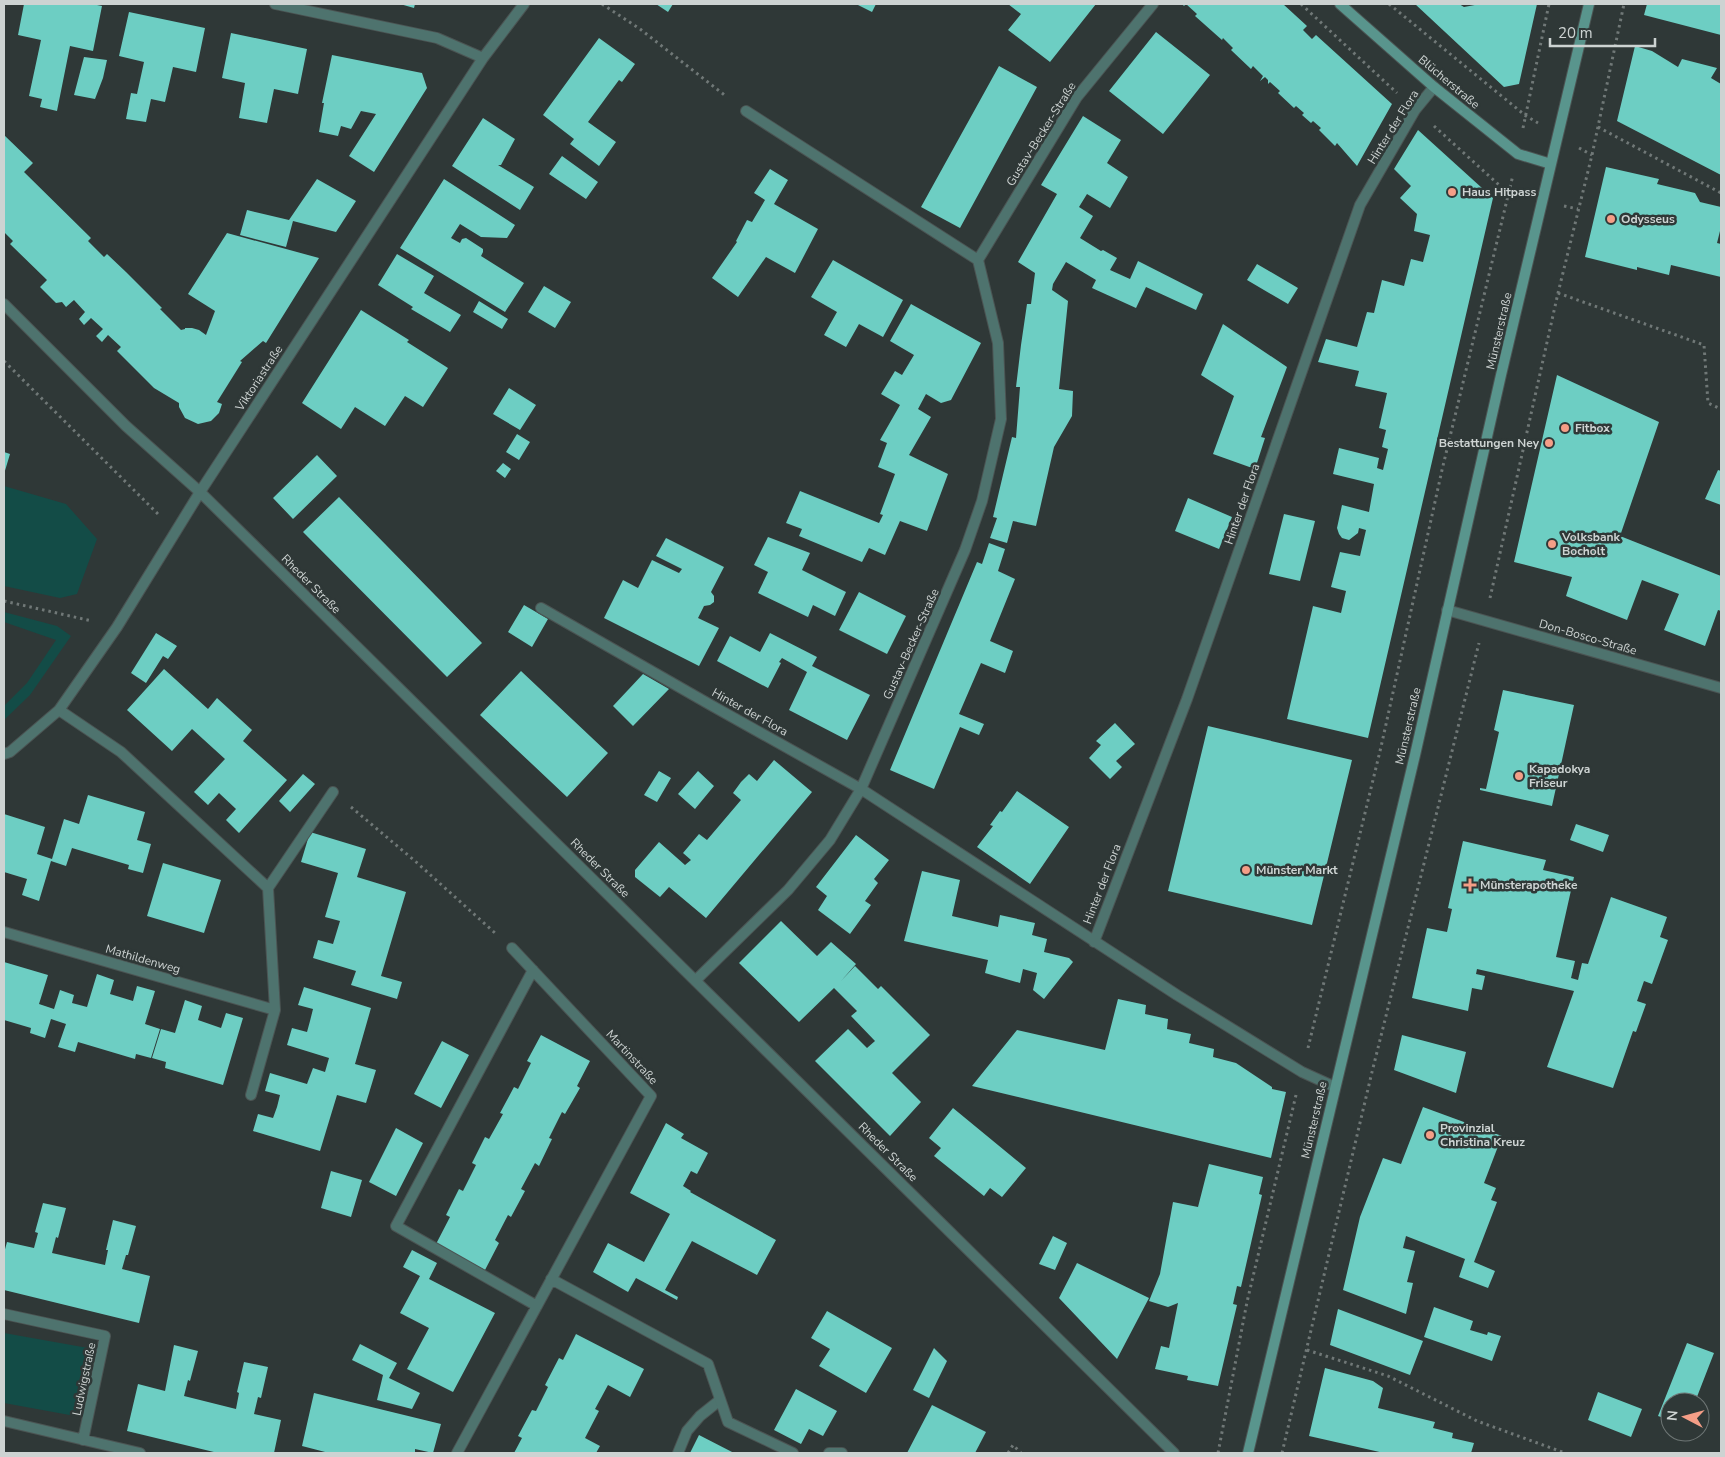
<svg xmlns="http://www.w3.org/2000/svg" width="1725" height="1457" viewBox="0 0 1725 1457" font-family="'Nunito Sans',sans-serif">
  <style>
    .green { fill: #134c47 }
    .building { fill: #6dcec3 }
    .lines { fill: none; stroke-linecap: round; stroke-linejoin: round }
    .lane-casing { stroke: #4b5453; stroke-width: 12 }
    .street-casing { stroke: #4b5453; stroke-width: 12 }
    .secondary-casing { stroke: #4b5453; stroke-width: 12 }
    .path { stroke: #707877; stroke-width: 3; stroke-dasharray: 2.5 4; stroke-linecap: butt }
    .lane { stroke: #4e736e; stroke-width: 10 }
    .street { stroke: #4e736e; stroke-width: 10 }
    .secondary { stroke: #59958d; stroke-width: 10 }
    .poi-dot { fill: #f49e87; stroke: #2f3837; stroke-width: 2 }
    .labels { text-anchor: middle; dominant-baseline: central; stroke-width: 5; stroke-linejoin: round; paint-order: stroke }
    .street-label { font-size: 12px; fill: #cdd3d2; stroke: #2f3837 }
    .poi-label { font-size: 12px; font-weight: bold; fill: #cdd3d2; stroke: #2f3837; text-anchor: start }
  </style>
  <rect width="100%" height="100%" fill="#2f3837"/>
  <!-- green -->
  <path class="green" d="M4,486L66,504L97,539L77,594L60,598L4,586Z
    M4,612L57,626L71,636L30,695L4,720V706L27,683L56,640L4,622Z
    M4,1333L88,1348L75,1416L4,1403Z"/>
  <!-- building -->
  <path class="building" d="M24,4H92L102,6L93,51L70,46L57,111L40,107L42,99L29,96L41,40L18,35Z
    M400,4H415L414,8Z
    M656,4H673L668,12Z
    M856,4H876L872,12Z
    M1008,4H1096L1050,62L1008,30L1021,14Z
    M1182,4H1283L1307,26L1303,30L1312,39L1316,35L1392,104L1357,166L1337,143L1335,146L1319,130L1321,128L1313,121L1311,123L1302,115L1304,113L1296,106L1294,108L1278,93L1280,91L1270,82L1268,84V80L1265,77L1260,81L1263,76L1253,66L1251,69L1231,50L1233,48L1223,38L1222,40L1195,16L1197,14L1186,4L1184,6Z
    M1415,4H1459L1464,7L1480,4H1537L1519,84L1504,87Z
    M1647,4H1721V35L1644,15Z
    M129,12L205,28L196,72L173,67L165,102L151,99L146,122L126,119L131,93L137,94L144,62L119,56Z
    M1156,32L1210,75L1163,134L1109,91Z
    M231,33L307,49L298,94L274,89L267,123L239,118L245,83L222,78Z
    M599,38L635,64L622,82L619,80L588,122L616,142L599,166L570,144L574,139L543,115Z
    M1635,46L1652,51L1678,67L1682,59L1717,68L1711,78L1721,84V175L1617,121Z
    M332,55L422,73L427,88L374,172L349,156L376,114L361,111L351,129L341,126L338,136L319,132L324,103H322Z
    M84,57L107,60L103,78L95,99L74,95Z
    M999,66L1037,87L960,228L921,207Z
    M1083,116L1121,140L1107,163L1128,177L1110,208L1087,194L1079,207L1093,216L1080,238L1101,251L1103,250L1117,258L1110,270L1130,279L1138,261L1203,294L1196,310L1146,287L1136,308L1092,288L1096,280L1066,262L1053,284L1052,290L1068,301L1059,389L1073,391L1072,416L1054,447L1036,526L1013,521L1007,543L990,538L997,518L993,517L1012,437L1016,438L1020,387H1016L1021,345L1027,304H1031L1035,273L1018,262L1057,194L1041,185Z
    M483,118L515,139L501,165H498L534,187L520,210L452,166Z
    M1418,130L1493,198L1368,738L1287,719L1313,606L1341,613L1346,591L1331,587L1340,552L1360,556L1366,530L1359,528L1358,533L1349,540L1342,538L1339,534L1337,528L1342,505L1369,512L1374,484L1333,474L1339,448L1379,458L1377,468L1383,470L1388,449L1382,447L1386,430L1379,428L1387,393L1355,386L1359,371L1318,362L1326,339L1357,347L1367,312L1374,313L1382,280L1404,286L1411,259L1423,262L1430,235L1414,231L1417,214L1400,198L1411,186L1394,169Z
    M4,135L33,163L24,172L91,238L88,241L104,257L107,254L126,272L162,308L160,309L181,330L185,329V328H192L199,330L206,335L215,311L188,294L227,233L319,258L266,343L263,341L240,361L242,362L217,402L222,404L219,413L211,421L198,424L185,418L179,407V403L154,388L117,351L121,347L108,335L102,342L96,336L103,329L91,318L84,325L79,319L85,312L74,300L66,307L62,302L56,303L40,287L47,280L10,244L13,241L4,232Z
    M562,156L598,182L586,199L549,174Z
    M1606,167L1659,179L1657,184L1695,193L1700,202L1721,207V227L1717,243L1721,244V277L1671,265L1669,275L1637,267V270L1585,257Z
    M770,169L788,180L774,204L818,229L795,273L766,257L738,297L712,278L737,242L736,241L747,220L752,222L765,200L754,193Z
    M317,179L356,201L336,232L293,221L286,247L240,235L247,210L289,220Z
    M444,179L515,225L507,238L481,237L460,224L451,238L460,243L462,239L466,238L483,249V252L481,256L524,283L505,312L400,248Z
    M397,254L434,276L424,293L461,315L450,332L411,309L413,307L378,285Z
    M833,260L903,300L883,337L859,324L846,347L824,335L837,312L811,297Z
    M1257,264L1298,288L1288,304L1247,280Z
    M544,286L571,302L555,328L528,312Z
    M479,301L508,319L502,329L473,312Z
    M911,304L981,343L951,400L941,403L926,394L918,409L931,417L909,455L948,474L927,531L900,521L885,555L869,548L862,562L799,536L802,529L786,523L800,491L879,523L883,515L880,514L895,474L878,467L887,443L880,440L900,405L881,394L895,371L902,375L914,355L890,341Z
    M361,310L409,340L407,342L448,368L423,407L405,396L385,426L355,407L341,429L302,403Z
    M1223,324L1287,367L1261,437L1265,438L1255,469L1213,454L1234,396L1201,375Z
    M1557,375L1659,422L1620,536L1721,576V611L1718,610L1705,646L1664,630L1679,594L1642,580L1627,620L1566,596L1572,577L1514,562Z
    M509,388L536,405L520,430L493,414Z
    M517,434L530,442L519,460L506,452Z
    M4,452L10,454L4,474Z
    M317,455L337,476L293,519L273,498Z
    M503,463L511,469L505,478L496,471Z
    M1718,470L1721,471V505L1705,499Z
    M339,497L482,643L447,677L303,532Z
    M1188,498L1232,517L1219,549L1175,531Z
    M1284,514L1315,521L1300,581L1269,574Z
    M768,537L810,553L802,570L846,592L835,616L813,605L808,617L758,593L768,572L754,565Z
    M666,538L724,567L711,592L714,596V602L710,605L704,606L698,618L719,628L699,666L604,618L623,580L638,588L652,560L679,573L682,569L656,556Z
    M989,543L1005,549L998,571L1015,579L990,641L1013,651L1005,673L981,663L959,714L984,724L979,735L960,727L934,789L890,770L977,562L982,564Z
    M859,592L906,616L887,654L839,630Z
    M524,605L548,619L532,647L508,632Z
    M156,633L177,646L168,659L163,656L146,683L131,673Z
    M770,633L817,657L812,666L870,695L847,740L789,710L807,672L782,658L779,662L781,663L768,688L717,661L730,636L760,652Z
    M164,669L208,709L217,698L252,730L243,741L287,780L239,833L226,820L236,809L219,793L208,805L194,792L225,759L192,729L172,751L127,710Z
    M521,671L608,753L567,797L480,715Z
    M643,674L669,689L633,726L613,706Z
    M1503,690L1574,705L1552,806L1480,790V788L1486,789L1499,732L1494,730Z
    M1115,723L1135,744L1116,761L1122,767L1110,779L1089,758L1101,745L1096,741Z
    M1208,726L1352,760L1312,925L1168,891Z
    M774,760L812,792L706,918L669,887L660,897L635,877V870L659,842L685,865L691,860L683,853L699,834L707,840L741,800L733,793L741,782L749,774L757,781Z
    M659,771L671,778L657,802L644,795Z
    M698,771L714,786L695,809L678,794Z
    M303,774L315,784L290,812L279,801Z
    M1017,791L1069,827L1030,884L977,847L993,826L990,825L1000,811L1002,812Z
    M88,795L145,812L137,840L151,844L143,873L128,869L129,865L72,848L66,866L51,861L39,901L22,895L27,879L4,872V814L45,827L37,854L52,859L64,819L79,824Z
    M1576,824L1609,835L1603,852L1570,840Z
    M310,832L366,849L357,877L406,892L381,976L402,982L397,999L351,985L356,971L313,958L318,940L333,944L340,921L325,917L338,873L301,862Z
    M856,835L889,860L874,879L878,883L865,901L871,905L850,934L818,910L827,896L816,887Z
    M1463,841L1546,860L1543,870L1574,877L1556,957L1575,961L1571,978L1578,980L1582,963L1588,964L1611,897L1667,917L1660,937L1668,940L1652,984L1644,981L1637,1001L1646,1004L1636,1032L1633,1031L1613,1088L1547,1067L1574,991L1477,969L1476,974L1485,976L1482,990L1472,988L1468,1011L1412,998L1427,928L1447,932L1452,909L1448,908Z
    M163,863L221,880L204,933L147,916Z
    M922,871L960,880L952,916L998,927L1000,915L1035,923L1032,935L1047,939L1044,952L1069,958L1073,962L1044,999L1033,990L1037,973L1023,969L1020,983L985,973L988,960L904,941Z
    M781,921L817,956L831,942L856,964L841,981L855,966L878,989L881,986L930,1035L892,1073L921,1102L890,1136L815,1061L848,1029L867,1048L875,1041L851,1016L857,1011L834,988L799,1022L739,963Z
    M4,962L48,975L39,1004L54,1009L60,990L74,995L72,1003L87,1007L97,974L114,980L110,994L133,1001L137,986L155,991L145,1024L160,1029L151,1058L136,1054L135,1059L78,1042L75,1052L58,1047L66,1024L51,1019L45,1038L30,1033L31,1028L4,1020Z
    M304,987L371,1008L355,1064L376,1070L366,1103L337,1095L320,1151L253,1131L258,1114L273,1118L277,1107L280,1095L265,1091L270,1073L307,1084L313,1068L325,1072L329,1058L287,1045L292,1028L307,1032L310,1021L313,1009L298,1005Z
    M1118,999L1146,1005L1145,1014L1168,1019L1167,1029L1191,1034L1189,1043L1214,1049L1213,1057L1236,1063L1272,1087V1089L1286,1092L1271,1158L972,1086L1017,1030L1105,1050Z
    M185,1000L202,1006L198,1020L221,1028L226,1013L243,1018L223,1085L165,1068L166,1062L152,1058L161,1029L175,1033Z
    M541,1035L590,1061L577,1086L580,1088L565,1114L562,1112L549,1138L552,1139L539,1166L535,1163L521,1189L525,1191L511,1217L508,1215L495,1240L499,1243L485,1270L436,1244L450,1217L446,1215L459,1189L463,1191L476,1165L472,1163L485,1137L489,1139L503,1114L500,1113L514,1087L518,1089L531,1063L527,1061Z
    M1402,1035L1466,1052L1456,1093L1394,1070Z
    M442,1041L469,1055L441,1108L414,1094Z
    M1423,1107L1502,1136L1484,1183L1496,1188L1491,1200L1497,1202L1474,1262L1495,1271L1488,1288L1459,1277L1465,1259L1406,1236L1403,1248L1415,1251L1407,1282L1413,1283L1406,1314L1343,1290L1360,1217L1383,1158L1401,1164Z
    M953,1108L1026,1168L1002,1197L990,1188L984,1196L934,1156L941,1148L929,1138Z
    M666,1123L684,1134L681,1138L708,1153L697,1174L691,1171L683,1186L691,1191L690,1192L776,1240L757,1275L692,1241L665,1290L678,1297L677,1300L636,1278L628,1292L593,1272L608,1243L644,1262L670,1214L630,1193Z
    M396,1128L423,1143L396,1196L369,1182Z
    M1209,1164L1263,1177L1259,1194L1262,1195L1241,1287L1237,1286L1233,1304L1237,1305L1218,1386L1187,1380L1188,1376L1155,1369L1161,1346L1169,1348L1178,1303L1168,1307L1149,1301L1160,1274L1173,1202L1198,1207Z
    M331,1171L362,1180L351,1217L321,1208Z
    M43,1203L66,1208L58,1238L56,1237L52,1253L105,1265L108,1250H106L113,1220L136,1226L128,1255H126L122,1269L150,1276L139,1323L4,1290V1253L7,1242L34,1248L38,1233L35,1232Z
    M1053,1236L1067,1243L1055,1270L1039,1264Z
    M412,1250L437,1263L429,1279L495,1313L453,1392L407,1369L429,1328L400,1313L420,1276L403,1267Z
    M1077,1263L1149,1298L1117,1359L1059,1298Z
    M1434,1307L1473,1321L1470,1330L1487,1335L1488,1332L1501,1336L1492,1361L1424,1337Z
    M1338,1309L1423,1341L1410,1375L1330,1345Z
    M827,1311L892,1348L866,1393L819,1366L830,1349L811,1338Z
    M576,1334L644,1369L630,1397L608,1385L595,1409L599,1411L585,1438L600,1446L596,1453H514L522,1438L518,1436L532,1410L536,1411L548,1387L545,1385L559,1358L563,1360Z
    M1687,1343L1714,1353L1695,1402H1670V1420L1658,1416Z
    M360,1344L397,1363L389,1378L420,1393L412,1409L377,1400L383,1375L352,1360Z
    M174,1345L198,1351L190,1381L188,1380L184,1396L236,1409L239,1393L237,1392L244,1362L268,1367L261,1398L258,1397L254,1414L281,1420L274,1453H218L127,1431L138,1384L165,1391Z
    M934,1348L947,1361L929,1398L913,1390Z
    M1325,1368L1373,1381L1383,1388L1378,1408L1435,1422L1433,1428L1453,1433L1452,1438L1474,1443L1471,1453H1384L1309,1436Z
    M796,1389L837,1411L823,1436L809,1429L801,1444L774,1430Z
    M1598,1392L1642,1409L1631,1437L1588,1420Z
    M314,1393L441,1424L433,1453L415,1449V1453H329L302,1446Z
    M932,1405L986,1432L975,1453H907Z
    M699,1435L734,1453H690Z"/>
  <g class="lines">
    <defs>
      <path id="lane" d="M678,1453L687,1431L700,1416L720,1400"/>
      <path id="street" d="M275,4L437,38L483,58
        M746,111L978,260
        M4,304L126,426L200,492L1174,1453
        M541,608L709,704L861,789L1177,995L1302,1072L1335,1087
        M1447,610L1721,688
        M59,710L121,752L268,888
        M4,754L10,752L59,710L117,627L200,492L483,58L524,4
        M4,932L275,1010
        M1094,942L1187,699L1360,205L1415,110L1434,87
        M533,970L396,1226L537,1306
        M696,980L788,890L830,840L861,789L965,550L982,501L1001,419L998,343L978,260L1077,97L1153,4
        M251,1095L275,1010L268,888L333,792
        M551,1279L708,1364L728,1422L793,1453
        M4,1314L105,1336L83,1440
        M4,1421L140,1453
        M457,1453L651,1096L512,948
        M829,1453H842"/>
      <path id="secondary" d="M1340,4L1434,87L1518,154L1551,164
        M1248,1453L1415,755L1501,375L1589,4"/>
    </defs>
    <!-- lane casing -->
    <use href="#lane" class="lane-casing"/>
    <!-- street casing -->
    <use href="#street" class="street-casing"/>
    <!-- secondary casing -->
    <use href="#secondary" class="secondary-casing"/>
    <!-- path -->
    <path class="path" d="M602,4L640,29L727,97
      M1301,4L1397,93
      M1389,4L1526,116L1538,123
      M1434,126L1509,194L1519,196
      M1598,127L1721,193
      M1523,128L1549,4
      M1579,148L1592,155
      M1564,206L1578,209
      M1558,293L1704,345L1708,403L1721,409
      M4,361L159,515
      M1490,598L1558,293L1592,155L1624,4
      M4,601L92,621
      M351,807L415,861L495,933
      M1308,1048L1381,747L1442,470L1513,175
      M1307,1350L1388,1376L1477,1421L1565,1453
      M1008,1453L1013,1445L1021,1453
      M1218,1453L1247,1302L1296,1095
      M1282,1453L1372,1072L1479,643"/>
    <!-- lane -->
    <use href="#lane" class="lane"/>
    <!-- street -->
    <use href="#street" class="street"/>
    <!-- secondary -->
    <use href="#secondary" class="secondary"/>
  </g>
  <!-- markers -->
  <g class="poi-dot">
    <circle cx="1452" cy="192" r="5"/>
    <circle cx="1611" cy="219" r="5"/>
    <circle cx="1565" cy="428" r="5"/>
    <circle cx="1549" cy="443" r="5"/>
    <circle cx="1552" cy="544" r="5"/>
    <circle cx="1519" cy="776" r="5"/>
    <circle cx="1246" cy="870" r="5"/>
    <path d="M1467.5 877.5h5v5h5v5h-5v5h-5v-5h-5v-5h5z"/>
    <circle cx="1430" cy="1135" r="5"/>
  </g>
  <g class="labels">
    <!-- street labels -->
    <g class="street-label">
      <text transform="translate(1449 82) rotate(40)">Blücherstraße</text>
      <text transform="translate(1393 127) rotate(-58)">Hinter der Flora</text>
      <text transform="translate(1041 134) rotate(-58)">Gustav-Becker-Straße</text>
      <text transform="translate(1499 331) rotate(-77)">Münsterstraße</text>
      <text transform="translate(259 378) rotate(-57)">Viktoriastraße</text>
      <text transform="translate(1242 504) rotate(-71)">Hinter der Flora</text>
      <text transform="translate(311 584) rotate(45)">Rheder Straße</text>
      <text transform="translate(1588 637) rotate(16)">Don-Bosco-Straße</text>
      <text transform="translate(911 644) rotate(-66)">Gustav-Becker-Straße</text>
      <text transform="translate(750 712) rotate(29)">Hinter der Flora</text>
      <text transform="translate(1408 726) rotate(-77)">Münsterstraße</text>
      <text transform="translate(600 868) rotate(45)">Rheder Straße</text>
      <text transform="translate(1102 884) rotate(-69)">Hinter der Flora</text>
      <text transform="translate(143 959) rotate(16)">Mathildenweg</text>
      <text transform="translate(632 1057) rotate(47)">Martinstraße</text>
      <text transform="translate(1314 1120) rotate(-77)">Münsterstraße</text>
      <text transform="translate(888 1152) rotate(45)">Rheder Straße</text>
      <text transform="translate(84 1379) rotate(-78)">Ludwigstraße</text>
    </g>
    <!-- poi labels -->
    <g class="poi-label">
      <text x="1462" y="192">Haus Hitpass</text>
      <text x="1621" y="219">Odysseus</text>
      <text x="1575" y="428">Fitbox</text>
      <text x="1539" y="443" text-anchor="end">Bestattungen Ney</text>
      <text x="1562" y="537">Volksbank<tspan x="1562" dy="14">Bocholt</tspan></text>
      <text x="1529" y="769">Kapadokya<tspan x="1529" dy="14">Friseur</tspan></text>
      <text x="1256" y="870">Münster Markt</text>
      <text x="1480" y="885">Münsterapotheke</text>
      <text x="1440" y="1128">Provinzial<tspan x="1440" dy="14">Christina Kreuz</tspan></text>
    </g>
  </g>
  <!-- border -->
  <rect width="1725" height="1457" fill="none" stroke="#cdd3d2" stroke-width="10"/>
  <!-- north arrow -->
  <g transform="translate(1685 1417) rotate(276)"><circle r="24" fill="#2f3837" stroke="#6e7675"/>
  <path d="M0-4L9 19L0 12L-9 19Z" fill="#f49e87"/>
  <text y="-8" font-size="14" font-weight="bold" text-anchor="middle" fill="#cdd3d2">N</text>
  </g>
  <!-- scale -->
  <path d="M1550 38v8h105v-8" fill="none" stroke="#cdd3d2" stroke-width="2.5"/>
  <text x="1558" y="38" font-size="15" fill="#cdd3d2" stroke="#2f3837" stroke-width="4" paint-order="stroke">20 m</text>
</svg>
